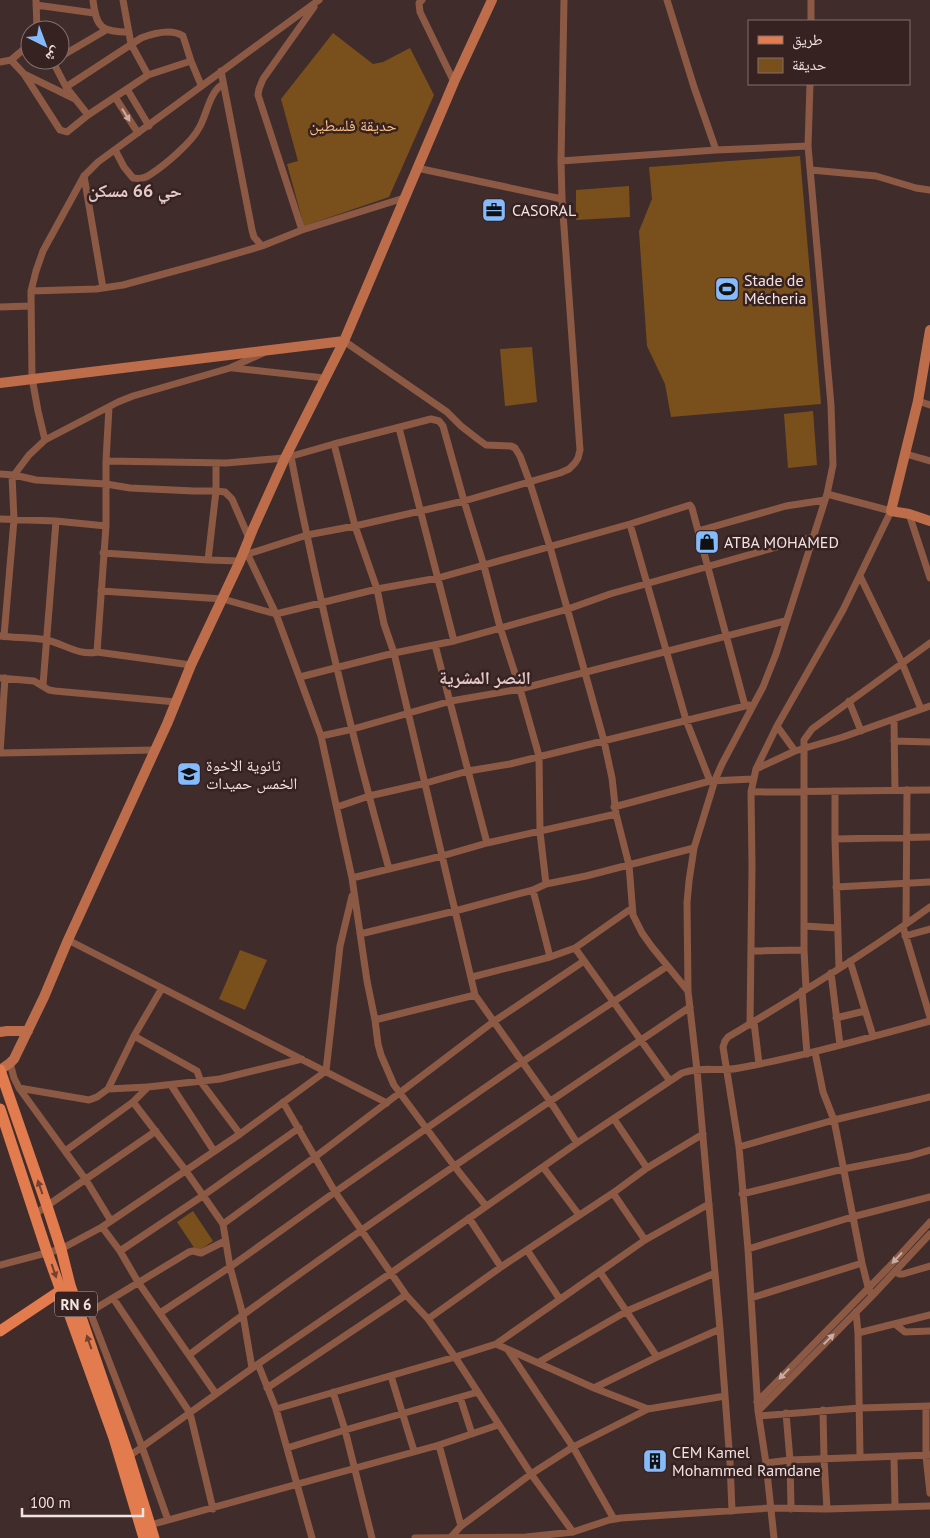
<svg xmlns="http://www.w3.org/2000/svg" width="930" height="1538" viewBox="0 0 930 1538" font-family="'PT Sans','Noto Naskh Arabic',sans-serif">
  <style>
    .green { fill: #79501c }
    .lines { fill: none; stroke-linecap: round; stroke-linejoin: round }
    .street { stroke: #8c5944; stroke-width: 7 }
    .secondary { stroke: #bd6d4a; stroke-width: 10 }
    .primary { stroke: #e27b4e; stroke-width: 11 }
    .oneway { fill: #c9aca3 }
    .oneway2 { fill: #734131 }
    .labels { text-anchor: middle; dominant-baseline: central; stroke-width: 5; stroke-linejoin: round; paint-order: stroke }
    .shield { fill: #372222; stroke: #baa9a9; stroke-width: 1 }
    .shield-label { font-size: 15px; font-weight: bold; fill: #f2e3e3 }
    .park-label { font-size: 16px; fill: #fdc17d; stroke: #372222 }
    .poi-label { font-size: 16px; fill: #f2e3e3; stroke: #372222; text-anchor: start }
    .neighbourhood-label { font-size: 18px; font-weight: bold; fill: #e4c8c7; stroke: #372222 }
  </style>
  <rect width="100%" height="100%" fill="#412c2c"/>
  <!-- green -->
  <path class="green" d="M333,33L373,64L383,62L410,48L434,95L389,197L304,226L287,164L298,161L281,99Z
    M800,156L821,404L671,417L665,384L647,346L639,231L652,199L649,167Z
    M629,186L630,217L576,220V190Z
    M532,347L537,402L505,406L500,349Z
    M813,411L817,465L788,468L784,414Z
    M240,950L267,960L245,1010L219,999Z
    M193,1211L213,1241L197,1252L177,1222Z"/>
  <g class="lines">
    <!-- street -->
    <path class="street" d="M36,0L37,30
      M93,0C96,27 101,32 129,32
      M123,0L131,44L148,75
      M422,0L419,3L420,12L454,82
      M667,0L694,87L716,150
      M36,5L94,13
      M811,21V0
      M60,57L106,30
      M11,60L24,74L75,99
      M52,60L66,87L88,115
      M0,62L11,60L30,44
      M221,71L252,230L254,237L262,246L302,230L404,198
      M24,74L60,130L67,132L88,115L148,75L191,61
      M66,87L141,38C154,33 171,28 183,36L191,61L201,85
      M127,89L149,126
      M115,97L138,133
      M115,150L124,167L133,178C139,179 146,178 151,174C165,165 192,142 199,128C207,115 209,92 223,84
      M561,161L716,150L808,146
      M417,168L562,199
      M811,170L876,176L916,188L930,190
      M84,176L103,288
      M302,230L258,95L259,89L263,79L314,7
      M31,291L96,289L123,285L204,263L262,246
      M0,307L31,306
      M344,341L447,412L461,426L479,440L486,445L511,446L515,448L520,456L530,483L550,547L604,741L612,778L616,814L629,865L633,915L642,933L652,947L688,991
      M233,368L324,378
      M918,401L930,405
      M399,428L454,641
      M45,440L38,411L32,378L31,291L36,271L43,251L84,176L98,162L319,0
      M334,444L355,526L377,589L384,624L394,653L475,995L550,1101L577,1143
      M906,454L930,461
      M291,457C318,596 351,733 389,869
      M106,461L226,463L285,458L334,444L431,419L439,421L443,426L464,501L484,566L500,627L520,689L539,756L540,832L546,884
      M0,474L14,475L29,455L45,440L118,402L133,396L230,368L263,353
      M14,475L36,480L106,484L130,488L194,491H216V463
      M909,514L930,578
      M0,519L56,521L106,526
      M630,524L686,720L710,781
      M698,531L786,506L825,500
      M246,551L276,614L321,736L352,878L367,981L375,1020L378,1044L381,1055L394,1085L455,1167L486,1206
      M103,553L208,560L240,561
      M248,554L307,535L355,526L464,501L560,473L569,469L575,463L578,458L580,450L562,199L561,161L564,0
      M208,560L216,491L225,492L232,499L249,538
      M860,576L902,663L921,709
      M101,591L223,599L276,614L377,589L438,578L630,524L690,505L692,508L745,706
      M0,636C15,638 32,637 47,640C64,644 79,656 97,652L191,665
      M4,636L14,520L12,475
      M435,645L487,843
      M97,652L106,526V461L109,407
      M300,677L394,653L454,641L568,609L610,594L812,537
      M0,678L34,681L49,690L55,691L176,702
      M43,685L56,521
      M849,701L861,731
      M894,720L895,790
      M777,726L795,751
      M321,736L353,729L451,701L520,689L785,621
      M894,741L930,742
      M0,753L155,750
      M0,753L5,678
      M756,769L795,751L843,737L930,706
      M835,791V839L839,968
      M751,792L930,790
      M337,807L369,796L426,783L468,771L510,764L749,705
      M614,807L710,781L753,779
      M835,839L930,837
      M352,878L442,856L487,843L616,814
      M836,887L930,882
      M533,890L550,957
      M906,924L907,790
      M804,926L837,928
      M903,927L930,1017
      M360,934L455,911L533,890L546,884L586,876L694,848
      M905,936L930,929
      M68,940L387,1103
      M575,948L670,1081
      M752,951L804,950
      M850,961L873,1036
      M831,973L840,1045
      M472,977L550,957L575,948L632,908
      M806,988L804,950V740L812,729L930,643
      M802,991L807,1054
      M836,1018L865,1011
      M375,1020L475,995
      M754,1022L759,1064
      M750,1025L752,866L751,792L756,769L777,726L843,610L891,511L827,494
      M134,1036L197,1071L201,1082L240,1134
      M815,1052L823,1092L834,1120L862,1263L868,1287L872,1296
      M10,1063L14,1078L19,1088L86,1180L111,1221
      M171,1085L214,1151
      M19,1088L89,1100L97,1097L108,1089L148,1087L220,1079L302,1059
      M108,1089L134,1036L162,988
      M133,1102L186,1171L223,1224L230,1267L243,1315L252,1368
      M283,1102L335,1192L406,1295L428,1319L455,1357L531,1474L573,1532
      M614,1119L647,1168
      M739,1147L834,1120L930,1097
      M65,1151L133,1102L148,1087
      M543,1167L579,1215
      M613,1193L645,1240
      M742,1194L843,1169L910,1156L930,1150
      M35,1214L156,1131
      M469,1218L501,1267
      M223,1224L315,1157L493,1022L584,961
      M102,1227L120,1251L138,1282L216,1394
      M748,1249L852,1217L930,1197
      M527,1250L559,1298
      M120,1251L204,1195L299,1128
      M0,1265L61,1249L102,1227L240,1134L326,1071L340,946L352,896
      M895,1271L899,1274H903L930,1266
      M600,1272L657,1357
      M113,1298L190,1413L213,1509
      M751,1298L862,1263
      M90,1312L142,1447L168,1520
      M856,1312L858,1333L860,1457
      M88,1313L189,1252L193,1251L201,1253L225,1241
      M160,1313L230,1267L335,1192L522,1062L666,967
      M428,1319L501,1267L613,1193L647,1168L703,1134
      M895,1324L905,1332L930,1331
      M858,1333L930,1315
      M496,1344L645,1240L709,1204
      M508,1350L573,1447L614,1519
      M189,1355C351,1233 521,1121 690,1007
      M539,1362L627,1311L715,1273
      M258,1364L276,1409L312,1538
      M391,1376L414,1451
      M267,1388L406,1295
      M594,1388L657,1357L720,1329
      M333,1392L345,1430L372,1538
      M460,1397L472,1434
      M757,1402L888,1268L930,1222
      M926,1407V1456L930,1493
      M276,1409L455,1357L496,1344L594,1388L648,1409L725,1396
      M823,1410L824,1459L827,1509
      M758,1411L872,1296L930,1234
      M786,1413L790,1460L791,1509
      M759,1416L860,1408L930,1406
      M439,1445L461,1526
      M287,1448L345,1430L478,1392
      M128,1457L258,1364L391,1273L577,1143L682,1073C700,1066 721,1072 739,1068C804,1056 867,1038 930,1021
      M894,1457L895,1506
      M766,1463L790,1460L930,1455
      M732,1511L730,1462L720,1329L697,1070L688,991L687,903L689,881L694,848L715,780L722,764L763,687L776,654L827,494L833,465L831,405L808,146L810,84
      M150,1525L439,1445L498,1425
      M415,1538L526,1537L573,1532L609,1520L621,1518L770,1508L827,1509L930,1506
      M450,1538L461,1526L531,1474L573,1447L648,1409
      M774,1538L766,1463L758,1411L748,1249L739,1147L723,1047L725,1041L728,1037C797,996 865,954 930,907"/>
    <!-- secondary -->
    <path class="secondary" d="M930,330L918,401L891,511L909,514L930,521
      M0,383L344,341
      M0,1032L7,1031H28
      M0,1070L10,1063L14,1059L44,997L68,940L167,724L191,665L240,561L253,529L285,458L344,341L454,82L492,0"/>
    <!-- primary -->
    <path class="primary" d="M0,1070L47,1206L61,1249L70,1285L129,1457L154,1538
      M0,1109L47,1252L114,1438L144,1538
      M0,1331L66,1287"/>
  </g>
  <!-- one-way arrows -->
  <defs><path id="oneway-solid" d="M-6-.8H1V-3.2L6.5 0L1 3.2V.8H-6Z" transform="scale(1.25)"/></defs>
  <g class="oneway">
    <use href="#oneway-solid" transform="translate(126 115) rotate(58)"/>
    <use href="#oneway-solid" transform="translate(897 1258) rotate(133)"/>
    <use href="#oneway-solid" transform="translate(829 1339) rotate(-45)"/>
    <use href="#oneway-solid" transform="translate(784 1374) rotate(134)"/>
  </g>
  <g class="oneway2">
    <use href="#oneway-solid" transform="translate(40 1187) rotate(-109)"/>
    <use href="#oneway-solid" transform="translate(54 1271) rotate(71)"/>
    <use href="#oneway-solid" transform="translate(89 1342) rotate(-109)"/>
  </g>
  <!-- icons -->
  <defs>
    <symbol id="office-square" viewBox="-11 -11 22 22"><rect x="-9" y="-9" width="18" height="18" rx="4" fill="#86bbfb" stroke="#372222"/><path d="M-6-3h4V-5.5h4V-3h4V5H-6ZM-1-4.5V-3h2v-1.5ZM-6 0V1H6V0Z" fill="#111"/></symbol>
    <symbol id="stadium-square" viewBox="-11 -11 22 22"><rect x="-9" y="-9" width="18" height="18" rx="4" fill="#86bbfb" stroke="#372222"/><path d="M0-5a6.5 5 0 1 0 0 10a6.5 5 0 1 0 0-10ZM-3.5-1.8h7v3.6h-7Z" fill="#111"/></symbol>
    <symbol id="shop-square" viewBox="-11 -11 22 22"><rect x="-9" y="-9" width="18" height="18" rx="4" fill="#86bbfb" stroke="#372222"/><path d="M-5-2.5h2.3a2.7 3.5 0 0 1 5.4 0H5L5.5 6h-11ZM-1.5-2.5h3a1.5 2.3 0 0 0-3 0Z" fill="#111"/></symbol>
    <symbol id="school-square" viewBox="-11 -11 22 22"><rect x="-9" y="-9" width="18" height="18" rx="4" fill="#86bbfb" stroke="#372222"/><path d="M0-5L7-2L0 1L-7-2ZM-4 1L0 2.5L4 1V4Q0 6-4 4Z" fill="#111"/></symbol>
    <symbol id="building-square" viewBox="-11 -11 22 22"><rect x="-9" y="-9" width="18" height="18" rx="4" fill="#86bbfb" stroke="#372222"/><path d="M-4-6H4V6H1V3H-1V6H-4ZM-2.5-4.3h1.7v1.8h-1.7ZM.8-4.3h1.7v1.8H.8ZM-2.5-1h1.7V.8h-1.7ZM.8-1h1.7V.8H.8Z" fill="#111"/></symbol>
  </defs>
  <g fill-rule="evenodd">
    <use href="#office-square" x="480" y="196" width="28" height="28"/>
    <use href="#stadium-square" x="713" y="275" width="28" height="28"/>
    <use href="#shop-square" x="693" y="528" width="28" height="28"/>
    <use href="#school-square" x="175" y="760" width="28" height="28"/>
    <use href="#building-square" x="641" y="1447" width="28" height="28"/>
  </g>
  <g class="labels">
    <!-- shield labels -->
    <rect class="shield" x="55" y="1291.5" width="42" height="25" rx="4"/>
    <g class="shield-label">
      <text x="76" y="1304">RN 6</text>
    </g>
    <!-- park labels -->
    <g class="park-label">
      <text x="353" y="125">حديقة فلسطين</text>
    </g>
    <!-- poi labels -->
    <g class="poi-label">
      <text x="512" y="210">CASORAL</text>
      <text x="744" y="280">Stade de<tspan x="744" dy="18">Mécheria</tspan></text>
      <text x="724" y="542">ATBA MOHAMED</text>
      <text x="206" y="765">ثانوية الاخوة<tspan x="206" dy="18">الخمس حميدات</tspan></text>
      <text x="672" y="1452">CEM Kamel<tspan x="672" dy="18">Mohammed Ramdane</tspan></text>
    </g>
    <!-- neighbourhood labels -->
    <g class="neighbourhood-label">
      <text x="135" y="190">حي 66 مسكن</text>
      <text x="485" y="677">النصر المشرية</text>
    </g>
  </g>
  <!-- legend -->
  <rect x="748" y="20" width="162" height="65" fill="#372222" stroke="#826f6f"/>
  <rect x="758" y="36" width="25" height="8" fill="#e27b4e" stroke="#826f6f"/>
  <text x="792" y="45" font-size="15" fill="#f2e3e3">طريق</text>
  <rect x="758" y="58" width="25" height="15" fill="#79501c" stroke="#826f6f"/>
  <text x="792" y="70" font-size="15" fill="#f2e3e3">حديقة</text>
  <!-- north arrow -->
  <g transform="translate(45 45) rotate(138)"><circle r="24" fill="#372222" stroke="#826f6f"/>
  <path d="M0-4L9 19L0 12L-9 19Z" fill="#86bbfb"/>
  <text y="-8" font-size="14" font-weight="bold" text-anchor="middle" fill="#f2e3e3">ش</text>
  </g>
  <!-- scale -->
  <path d="M22 1508v8h121v-8" fill="none" stroke="#f2e3e3" stroke-width="2.5"/>
  <text x="30" y="1508" font-size="15" fill="#f2e3e3" stroke="#372222" stroke-width="4" paint-order="stroke">100 m</text>
</svg>
